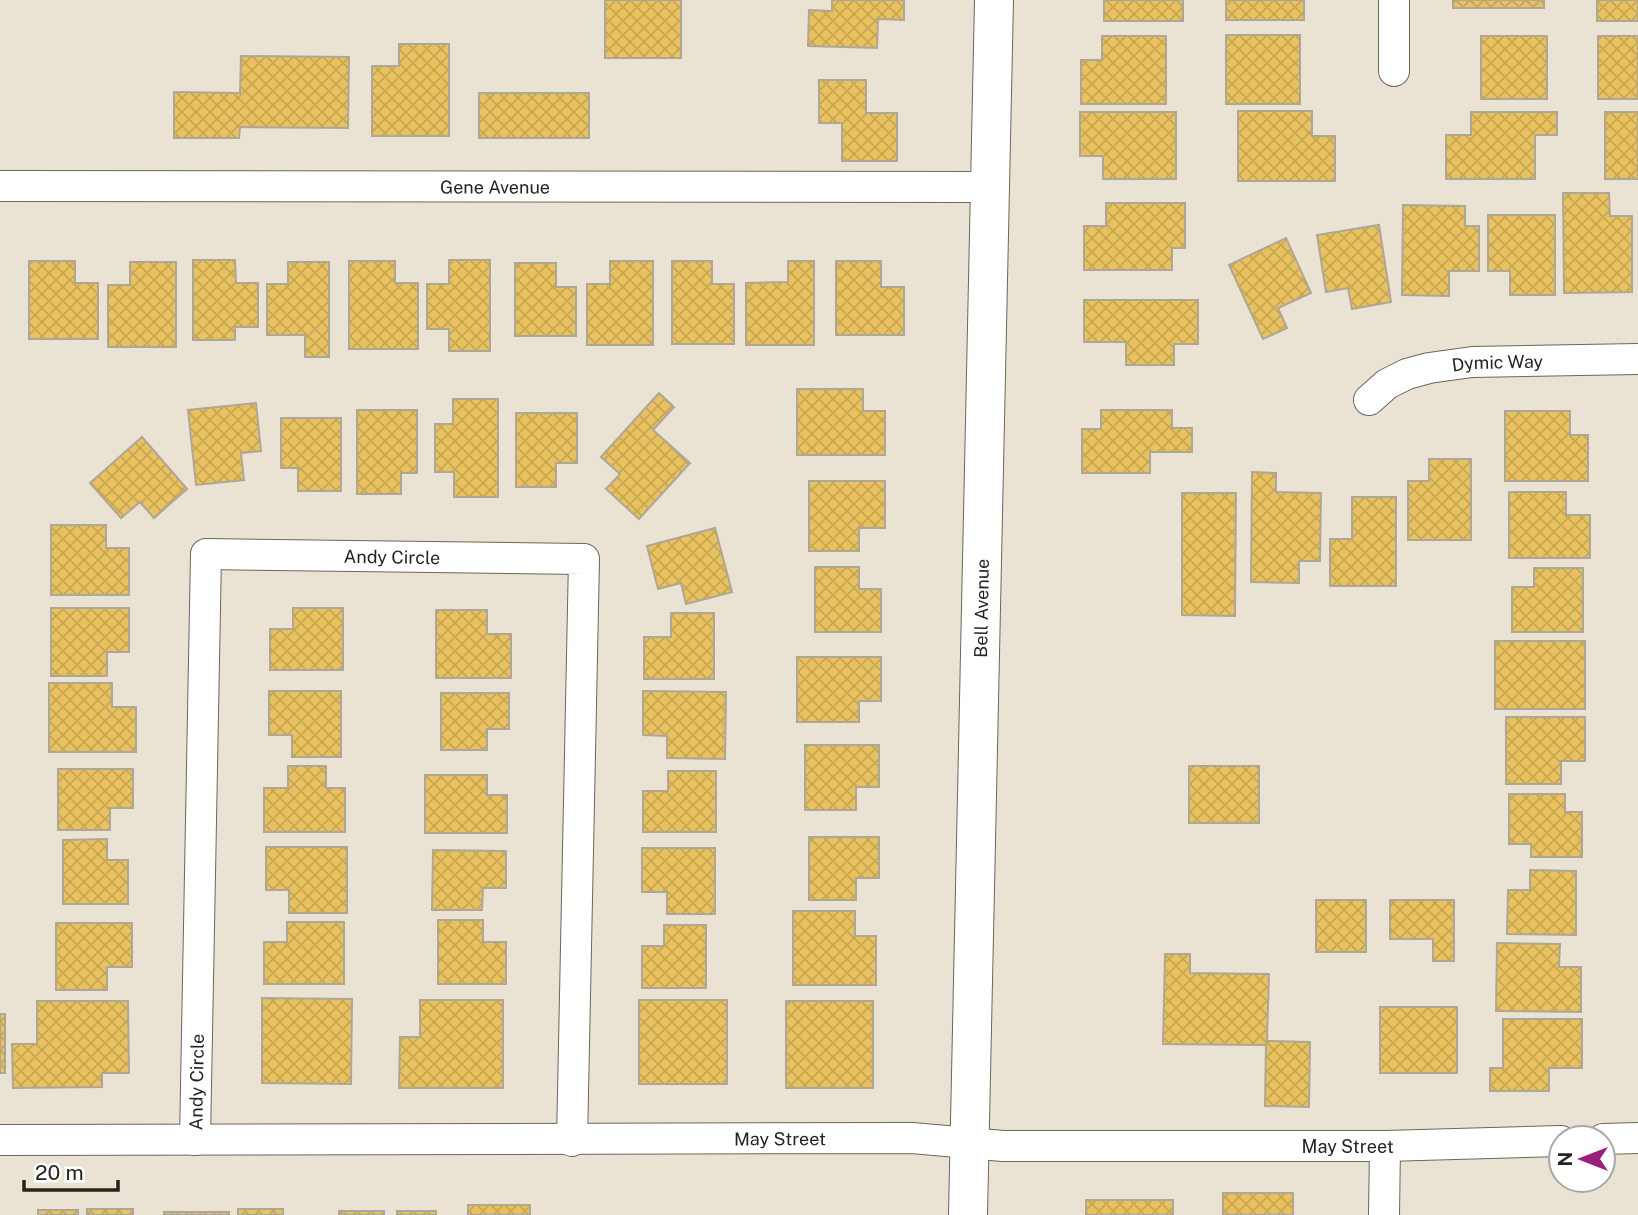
<svg xmlns="http://www.w3.org/2000/svg" width="1638" height="1215" viewBox="0 0 1638 1215" font-family="'Public Sans',sans-serif">
  <style>
    .building { fill: url(#building-cross-hatch); stroke: #ada798; stroke-width: 2 }
    .lines { fill: none; stroke-linecap: round; stroke-linejoin: round }
    .minor-casing { stroke: #6c675a; stroke-width: 32 }
    .secondary-casing { stroke: #6c675a; stroke-width: 40 }
    .minor { stroke: #fff; stroke-width: 30 }
    .secondary { stroke: #fff; stroke-width: 38 }
    .labels { text-anchor: middle; dominant-baseline: central; stroke-width: 6; stroke-linejoin: round; paint-order: stroke }
    .street-label { font-size: 18px; fill: #26241e; stroke: #fff }
  </style>
  <defs>
    <pattern id="building-cross-hatch" width="8" height="8" patternUnits="userSpaceOnUse" patternTransform="scale(1.75)"><rect width="8" height="8" fill="#e9c25f"/><path d="M0 0l8 8M0 8l8-8" fill="none" stroke="#c8a752"/></pattern>
  </defs>
  <rect width="100%" height="100%" fill="#eae3d4"/>
  <!-- building -->
  <path class="building" d="M605,0H681V58H605Z
    M832,0H904V20L878,19L877,48L808,46L809,10L832,11Z
    M1104,0H1183V21H1104Z
    M1226,0H1304V20H1226Z
    M1453,0H1544V8H1453Z
    M1597,0H1638V21H1597Z
    M1226,35H1300V104H1226Z
    M1102,36H1166V104H1081V60H1102Z
    M1481,36H1547V99H1481Z
    M1598,36H1638V99H1598Z
    M399,44H449V136H372V66H399Z
    M241,56L349,57L348,128L240,127L239,138H174V92L240,93Z
    M819,80H866V113H897V161H842V123H819Z
    M479,93H589V138H479Z
    M1238,111H1312V136H1335V181H1238Z
    M1080,112H1176V179H1103V156H1080Z
    M1471,112H1557V135H1535V179H1446V135H1471Z
    M1605,112H1638V179H1605Z
    M1563,193H1609L1610,216H1632V292L1564,293Z
    M1106,203H1185V248H1172V270H1084V226H1106Z
    M1403,205L1465,206V226H1479V271H1449V296L1402,295Z
    M1488,215H1555V295H1510V271H1488Z
    M1379,225L1391,302L1352,309L1348,288L1326,292L1317,235Z
    M1286,238L1311,293L1278,308L1287,328L1263,339L1229,265Z
    M193,260H235L236,283H258V327H235V340H193Z
    M449,260H490V351H449V329H427V284H449Z
    M29,261H75V283H98V339H29Z
    M349,261H395V283H418V349H349Z
    M610,261H653V345H587V284H610Z
    M672,261H712V284H734V344H672Z
    M788,261H814V345H746V283L788,282Z
    M836,261H881V287H904V335H836Z
    M130,262H176V347H108V285H130Z
    M288,262H329V357H305V335H267V284H288Z
    M515,263H556V287H576V336H515Z
    M1084,300H1198V344H1174V365H1126V342H1084Z
    M797,389H863V411H885V455H797Z
    M659,393L674,407L653,430L690,463L639,519L606,489L620,474L601,457Z
    M453,399H498V497H454V472H435V424H453Z
    M256,403L261,451L241,453L244,480L196,485L188,410Z
    M357,410H417V473H401V494H357Z
    M1101,410H1172V428H1192V452H1150V473H1082V429H1101Z
    M1505,411H1570V435H1588V481H1505Z
    M516,413H577V463H556V487H516Z
    M281,418H341V491H298V468H281Z
    M142,437L187,489L154,518L140,502L121,518L90,483Z
    M1429,459H1471V540H1408V481H1429Z
    M1252,472L1276,473V492L1321,493L1320,561H1299V583L1251,582Z
    M809,481H885V528H859V551H809Z
    M1509,492H1566V515H1590V558H1509Z
    M1182,493H1236L1235,616L1182,615Z
    M1352,497H1396V586H1330V539H1352Z
    M51,525H106V548H129V595H51Z
    M715,528L732,592L686,604L681,583L658,589L647,546Z
    M815,567H859V589H881V632H815Z
    M1534,568H1583V632H1512V587H1534Z
    M51,608H129V652H107V676H51Z
    M293,608H343V670H270V629H293Z
    M436,610H487V634H511V678H436Z
    M671,613H714V679H644V637H671Z
    M1495,641H1585V709H1495Z
    M797,657H881V701H859V722H797Z
    M49,683H112V707H136V752H49Z
    M269,691H341V757H292V735H269Z
    M643,691L726,692L725,759L667,758V736L643,735Z
    M441,693H509V729H487V750H441Z
    M1506,717H1585V761H1561V784H1506Z
    M805,745H879V787H856V810H805Z
    M288,766H326V788H345V832H264V788H288Z
    M1189,766H1259V823H1189Z
    M58,769H133V808H110V830H58Z
    M668,771H716V832H643V791H668Z
    M425,775H487V795H507V833H425Z
    M1509,794H1565V812H1582V857H1531V844H1509Z
    M809,837H879V878H856V900H809Z
    M107,839V860H128V904H63V840Z
    M266,847H347V913H289V890H266Z
    M642,848H715V914H667V892H642Z
    M433,850L506,851V888H483L482,910H432Z
    M1530,870L1576,871V935L1507,934L1508,890H1530Z
    M1316,900H1366V952H1316Z
    M1390,900H1454V961H1433V939H1390Z
    M793,911H855V936H876V985H793Z
    M438,920H483V942H506V984H438Z
    M287,922H344V984H264V942H287Z
    M56,923H132V967H107V990H56Z
    M664,925H706V988H642V946H664Z
    M1497,943L1560,944L1559,967H1581V1012L1496,1011Z
    M1165,954H1190V973L1269,974L1267,1041L1310,1042L1309,1107L1265,1106L1266,1045L1163,1044Z
    M262,998L352,999L351,1084L262,1083Z
    M420,1000H503V1088H399L400,1037H420Z
    M639,1000H727V1084H639Z
    M37,1001H128L129,1073H102V1087L13,1088L12,1044H37Z
    M786,1001H873V1088H786Z
    M1380,1007H1457V1073H1380Z
    M0,1014H5V1073H0Z
    M1503,1019H1582V1068H1549V1091H1490V1068H1503Z
    M1223,1193H1293V1215H1223Z
    M1086,1200H1173V1215H1086Z
    M468,1205H530V1215H468Z
    M87,1209H133V1215H87Z
    M238,1209H283V1215H238Z
    M38,1210H78V1215H38Z
    M339,1211H384V1215H339Z
    M397,1211H436V1215H397Z
    M164,1212H229V1215H164Z"/>
  <g class="lines">
    <defs>
      <g id="minor">
        <path d="M1394,0V71"/>
        <path id="s1" d="M0,186L991,187"/>
        <path id="s2" d="M1369,400L1387,384L1407,374L1429,368L1472,362L1638,359"/>
        <path d="M1603,1139L1638,1138"/>
        <path id="s3" d="M0,1140L912,1138L1003,1146H1385L1561,1141"/>
        <path id="s4" d="M195,1140L206,554L584,559L572,1141"/>
        <path d="M1384,1215L1385,1146"/>
      </g>
      <g id="secondary">
        <path id="s5" d="M968,1215L994,0"/>
      </g>
    </defs>
    <!-- minor casing -->
    <use href="#minor" class="minor-casing"/>
    <!-- secondary casing -->
    <use href="#secondary" class="secondary-casing"/>
    <!-- minor -->
    <use href="#minor" class="minor"/>
    <!-- secondary -->
    <use href="#secondary" class="secondary"/>
  </g>
  <g class="labels">
    <!-- street labels -->
    <g class="street-label">
      <text stroke="none"><textPath href="#s1" startOffset="495">Gene Avenue</textPath></text>
      <text stroke="none"><textPath href="#s2" startOffset="138">Dymic Way</textPath></text>
      <text stroke="none"><textPath href="#s4" startOffset="772">Andy Circle</textPath></text>
      <text stroke="none"><textPath href="#s5" startOffset="607">Bell Avenue</textPath></text>
      <text stroke="none"><textPath href="#s4" startOffset="58">Andy Circle</textPath></text>
      <text stroke="none"><textPath href="#s3" startOffset="780">May Street</textPath></text>
      <text stroke="none"><textPath href="#s3" startOffset="1348">May Street</textPath></text>
    </g>
  </g>
  <!-- north arrow -->
  <g transform="translate(1582 1159) rotate(270)"><circle r="33" fill="#ffffff" stroke="#a8a7a5" stroke-width="2"/>
  <path d="M0-5L12 26L0 18L-12 26Z" fill="#98207b"/>
  <text y="-10" font-size="19" font-weight="bold" text-anchor="middle" fill="#26241e">N</text>
  </g>
  <!-- scale -->
  <path d="M24 1180v10h94v-10" fill="none" stroke="#26241e" stroke-width="3.5"/>
  <text x="35" y="1180" font-size="21" fill="#26241e" stroke="#ffffff" stroke-width="5" paint-order="stroke">20 m</text>
</svg>
